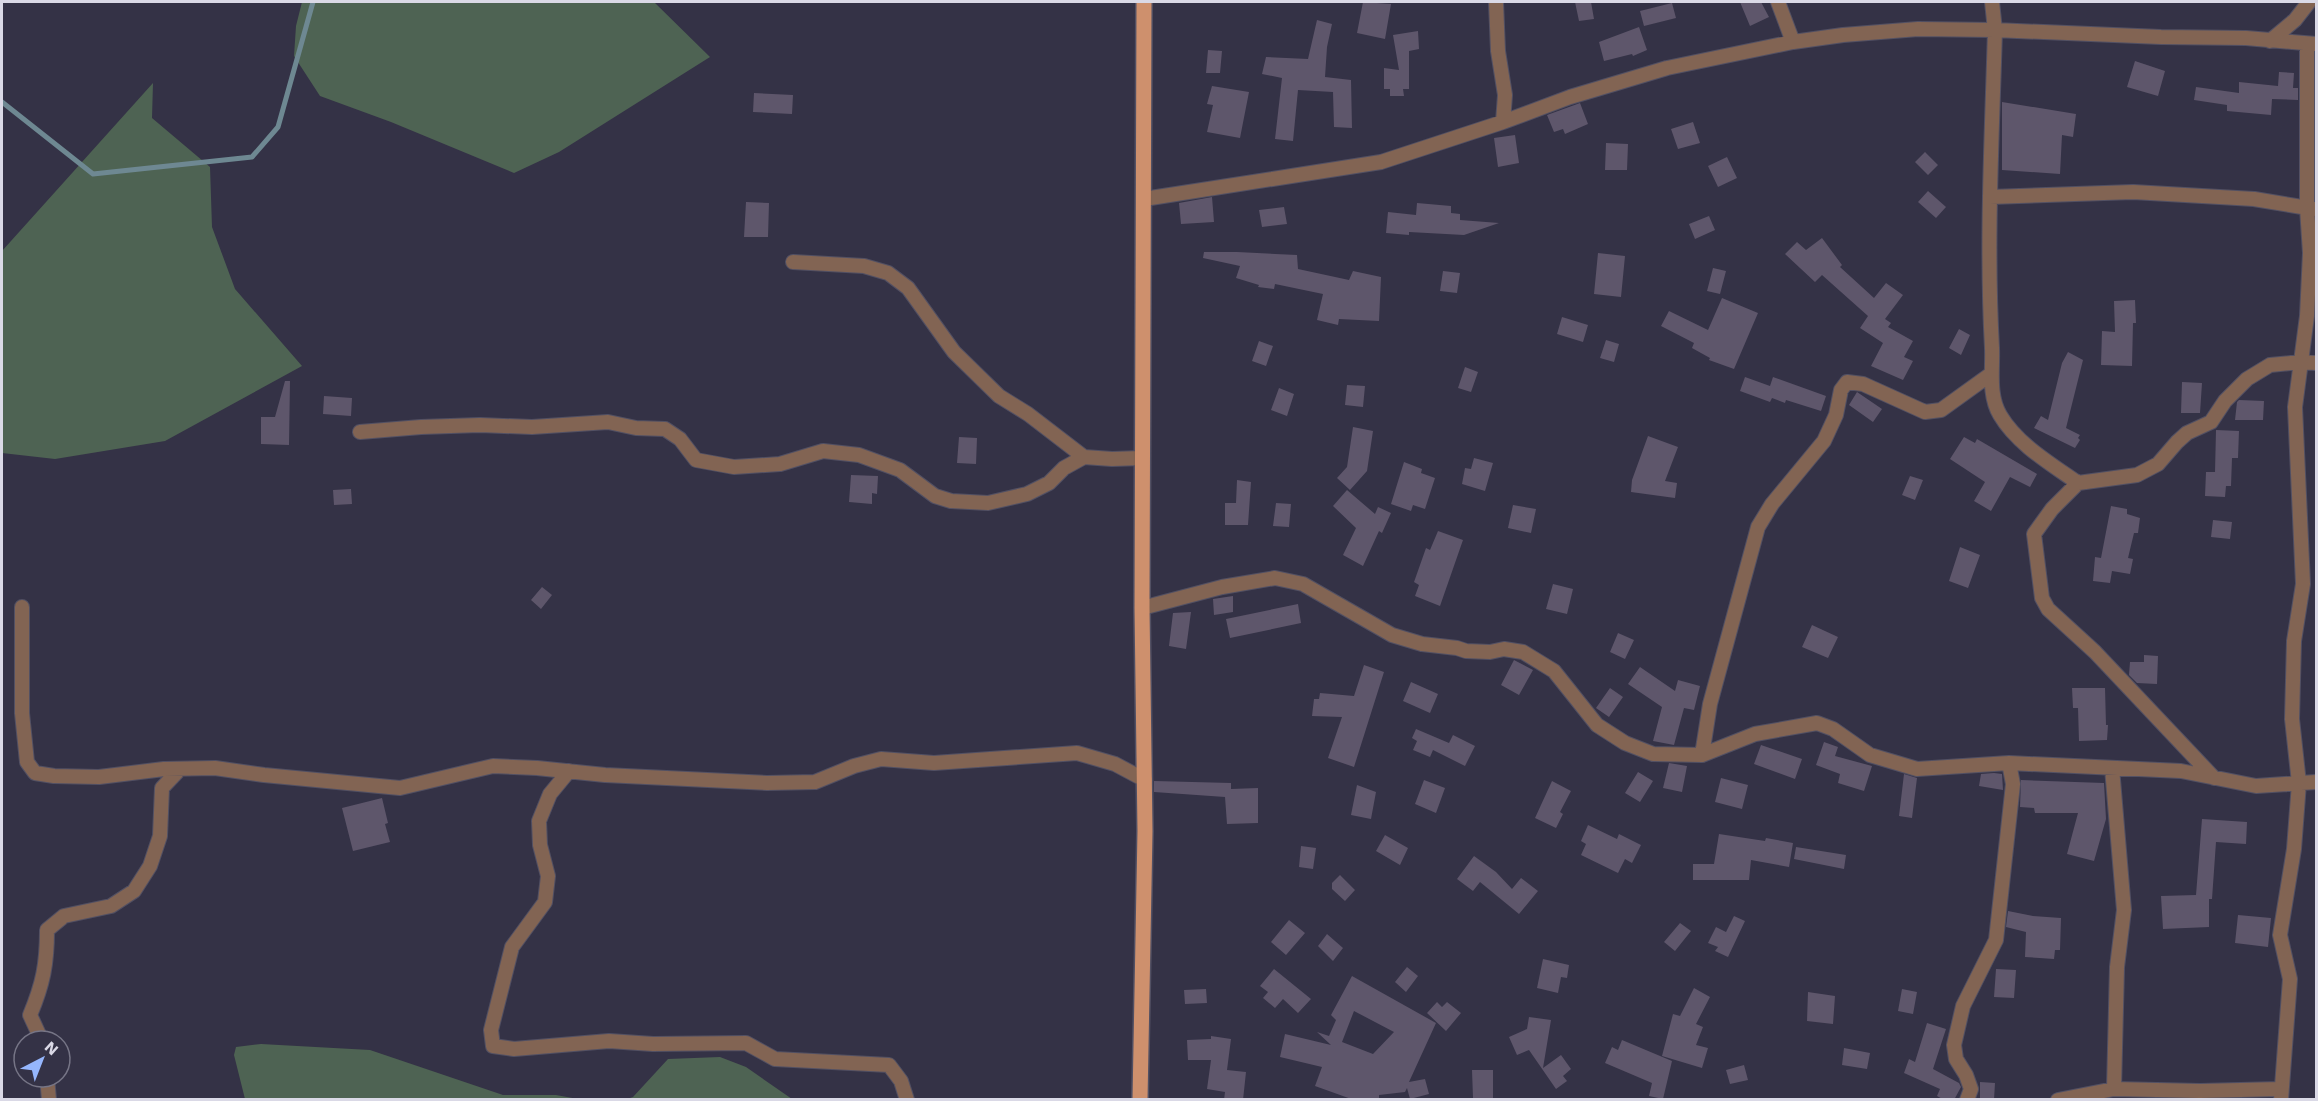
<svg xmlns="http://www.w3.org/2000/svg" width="2318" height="1101" viewBox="0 0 2318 1101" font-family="'Work Sans',sans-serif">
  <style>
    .green { fill: #4e6353 }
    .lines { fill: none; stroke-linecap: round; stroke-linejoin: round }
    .stream { stroke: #6e8892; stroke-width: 5 }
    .building { fill: #5e566b; fill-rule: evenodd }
    .minor-casing { stroke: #525063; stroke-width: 16 }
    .primary-casing { stroke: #525063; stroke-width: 18 }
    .minor { stroke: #826453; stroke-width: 14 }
    .primary { stroke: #ce906d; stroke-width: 15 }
  </style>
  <rect width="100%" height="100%" fill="#343246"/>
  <!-- green -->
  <path class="green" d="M302,2H654L710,57L559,152L514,173L391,122L320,96L294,56L296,26Z
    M153,83L152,118L210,167L212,227L235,289L302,366L165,441L55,459L2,453V251Z
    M261,1044L370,1050L503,1095H556L578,1099H245L234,1055L236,1047Z
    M720,1057L746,1067L792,1099H627L633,1097L668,1059Z"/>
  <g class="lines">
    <!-- stream -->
    <path class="stream" d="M2,102L93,174L252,157L278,127L313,2"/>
  </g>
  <!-- building -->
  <path class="building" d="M1363,2L1391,4L1385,39L1357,33Z
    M1575,2H1591L1594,19L1579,21Z
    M1740,2H1761L1769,17L1750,26Z
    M1672,3L1676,18L1644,26L1640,11Z
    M1317,20L1332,24L1327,47L1325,77L1351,80L1352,128L1334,127L1333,92L1298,90L1293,141L1275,139L1282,78L1262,74L1266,57L1308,59Z
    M1639,27L1647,50L1633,56L1632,54L1604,61L1599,42Z
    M1418,31L1419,49L1409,51V89H1403L1404,96H1390V89H1384V68L1399,70L1393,35Z
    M1208,50L1222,51L1220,73H1206Z
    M2135,61L2165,71L2158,96L2127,87Z
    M2279,72L2294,73L2293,88H2298V100L2272,99L2271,115L2227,111V105L2194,100L2196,87L2239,93V82L2278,86Z
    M1212,86L1249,92L1240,138L1207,132L1213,105L1207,104Z
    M754,93L793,95L792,114L753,112Z
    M2002,102L2076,114L2073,137L2062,135L2060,174L2002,170Z
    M1580,103L1588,124L1565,134L1563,129L1554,132L1547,115Z
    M1693,122L1700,143L1678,149L1671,129Z
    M1515,135L1519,163L1498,167L1494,138Z
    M1606,143L1628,144L1627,170H1605Z
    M1925,152L1938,165L1928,175L1915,162Z
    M1727,157L1737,178L1718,187L1708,166Z
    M1928,191L1946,207L1936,218L1918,202Z
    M1212,197L1214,222L1181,224L1179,203Z
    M746,202L769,203L768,237H744Z
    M1417,203L1451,206V213L1460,214V220L1499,223L1464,235L1409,232V235L1386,233L1388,212L1416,215Z
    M1284,207L1287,224L1262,227L1259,210Z
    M1709,216L1715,230L1695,239L1689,224Z
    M1822,238L1842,265L1840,267L1874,298L1886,283L1903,295L1885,319L1891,323L1888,327L1913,341L1904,357L1913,361L1903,380L1871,366L1883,343L1860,328L1868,316L1822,275L1815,282L1785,254L1797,242L1806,250Z
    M1204,252H1237L1297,255L1298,269L1349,280L1353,271L1381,277L1379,321L1339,319L1338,325L1317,320L1323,294L1275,284L1274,289L1258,287L1259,285L1236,278L1240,266L1203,258Z
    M1598,253L1625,256L1621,297L1594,294Z
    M1713,268L1726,271L1720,294L1707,291Z
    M1443,271L1460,273L1457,293L1440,291Z
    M1722,298L1758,313L1734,369L1709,360L1710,358L1692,348L1694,343L1661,326L1669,311L1708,330Z
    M2135,300L2136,323H2133L2132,366L2101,365L2102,331L2115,332L2114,301Z
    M1562,317L1588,325L1583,342L1557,334Z
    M1959,329L1970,335L1961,355L1949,348Z
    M1606,340L1619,344L1614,362L1600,358Z
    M1259,341L1273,346L1266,366L1252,361Z
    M2068,352L2083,360L2066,428L2080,435L2078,438L2080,440L2075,448L2034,428L2041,416L2048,420L2062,363Z
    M1465,367L1478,372L1471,392L1458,388Z
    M1745,377L1770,386L1773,377L1826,396L1821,411L1786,400L1785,403L1772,398L1770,402L1740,391Z
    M285,381H290L289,445L261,444V417H275Z
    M2182,382L2202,383L2200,413H2181Z
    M1347,385L1365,386L1363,407L1345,405Z
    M1279,388L1294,394L1287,416L1271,410Z
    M1857,392L1882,409L1873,422L1849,405Z
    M324,396L352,398L351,416L323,414Z
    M2239,400L2264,401L2263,420H2235L2237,402Z
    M1353,427L1373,431L1367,471L1350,490L1337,478L1347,467Z
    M2216,430L2239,431L2238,458H2232L2231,486H2226L2225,497L2205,496L2206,472H2215Z
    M1648,436L1678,447L1665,481L1677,483L1675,498L1631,492L1632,480Z
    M959,437L977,438L976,464L957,463Z
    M1964,437L1975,443L1977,439L2037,474L2030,487L2010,477L1991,511L1974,501L1985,482L1950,459Z
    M1474,458L1493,463L1485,491L1462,484L1465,468L1471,469Z
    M1404,462L1422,469L1421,473L1435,478L1425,509L1413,505L1411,511L1391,504Z
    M851,475L878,476L877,494L872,493V504L849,502Z
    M1910,476L1923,480L1915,500L1902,495Z
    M1237,480L1251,482L1248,525H1225V503H1236Z
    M351,489L352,504L334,505L333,490Z
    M1347,490L1375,514L1378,507L1391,513L1382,533L1379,531L1363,566L1343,555L1356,528L1333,506Z
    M1276,503L1291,504L1289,527L1273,526Z
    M1513,505L1536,509L1531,533L1508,528Z
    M2111,506L2127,509V514L2140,518L2138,533H2134L2128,558L2133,559L2130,574L2112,571L2110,583L2093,581L2095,557L2101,558Z
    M2213,520L2232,522L2230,539L2211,537Z
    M1438,531L1463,540L1440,606L1415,596L1419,585L1414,582L1426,548L1430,550Z
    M1960,547L1980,555L1968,588L1949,581Z
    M1553,584L1573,589L1567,614L1546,609Z
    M542,587L552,595L541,609L531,600Z
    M1233,596V612L1214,615L1213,599Z
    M1298,604L1301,623L1230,638L1226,619Z
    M1191,612L1186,649L1169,646L1173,613Z
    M1812,625L1838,637L1828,658L1802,647Z
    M1618,633L1634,640L1625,659L1610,652Z
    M2144,655L2158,656L2157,684L2137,683L2129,675L2130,662H2144Z
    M1514,660L1533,670L1519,695L1501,685Z
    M1364,665L1384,672L1354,767L1328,758L1342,717L1312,716L1314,699H1319L1320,693L1354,696Z
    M1640,667L1675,691L1678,680L1700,686L1694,710L1684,708L1674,745L1653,741L1662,707L1628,684Z
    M1411,682L1438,694L1430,713L1403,701Z
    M1610,688L1623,697L1609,717L1596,708Z
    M2072,688H2105L2106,725H2108L2107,740L2079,741L2078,708H2073Z
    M1416,729L1449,743L1453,735L1475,746L1465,766L1433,750L1430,757L1413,750L1417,741L1412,738Z
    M1824,742L1838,747L1835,756L1872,766L1864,791L1838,783L1840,774L1816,765Z
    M1761,745L1802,759L1795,779L1754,764Z
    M1669,763L1687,766L1682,792L1663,788Z
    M1638,772L1653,781L1640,802L1625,793Z
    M1994,773L2002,774L2003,790L1979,786L1981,774Z
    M1904,774L1917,778L1912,818L1899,816Z
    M1721,778L1748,785L1742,809L1715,802Z
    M1424,780L1445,788L1436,813L1415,804Z
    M2021,780L2104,783L2106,819L2094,861L2067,854L2078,813H2035L2034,808L2020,807Z
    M1154,781L1231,783V789L1258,788V823L1227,824L1225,797L1154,792Z
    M1552,781L1571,791L1560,812L1563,814L1556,828L1535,818Z
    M1357,785L1376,792L1371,819L1351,815Z
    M382,798L388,823L385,824L390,842L353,851L342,808Z
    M2202,819L2247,822L2246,844L2216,842L2212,899H2209V927L2163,929L2161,896L2196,895Z
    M1588,825L1617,839L1619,834L1641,845L1632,863L1625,859L1618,873L1581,855L1586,844L1581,841Z
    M1719,834L1765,841L1766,838L1793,843L1789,867L1751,860L1749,880H1693V864H1714Z
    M1385,835L1408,848L1400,865L1376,851Z
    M1301,846L1316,848L1313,869L1299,867Z
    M1796,847L1846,855L1844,869L1794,859Z
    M1474,856L1496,872L1512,889L1521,878L1538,891L1519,914L1480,882L1473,891L1457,879Z
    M1340,875L1355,890L1345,901L1332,889V883Z
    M2008,911L2033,916L2061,918L2060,950H2055L2054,959L2025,957L2026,932L2006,927Z
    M2238,915L2271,918L2268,947L2235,943Z
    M1734,916L1745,921L1728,957L1715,951L1718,947L1708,943L1716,927L1726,932Z
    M1289,920L1305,933L1286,955L1271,942Z
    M1680,923L1691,931L1675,951L1664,942Z
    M1327,934L1343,948L1333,961L1318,946Z
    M1543,959L1569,965L1567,978L1561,977L1558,993L1537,988Z
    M1407,967L1418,976L1406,992L1395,982Z
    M1274,969L1311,999L1298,1013L1283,999L1275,1008L1263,998L1268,992L1260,986Z
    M1996,969L2016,970L2014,998L1994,997Z
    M1352,976L1436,1023L1409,1082L1425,1079L1429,1094L1410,1099L1407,1088L1405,1092L1379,1095V1100H1354L1315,1086L1322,1067L1280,1057L1285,1034L1331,1045L1317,1032L1329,1036L1336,1020L1331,1015ZM1354,1011L1394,1032L1373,1054L1342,1042Z
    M1694,988L1710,997L1696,1024L1703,1027L1696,1045L1708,1048L1702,1068L1662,1056L1673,1014L1680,1016Z
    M1206,989L1207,1003L1185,1004L1184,990Z
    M1902,989L1917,992L1913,1014L1898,1011Z
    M1808,992L1835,996L1833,1024L1807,1021Z
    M1437,1002L1442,1007L1447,1002L1461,1013L1446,1031L1427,1013Z
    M1529,1017L1551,1020L1543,1068L1561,1055L1571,1069L1563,1076L1567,1081L1556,1089L1529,1050L1517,1055L1509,1037L1527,1029Z
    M1927,1023L1946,1029L1933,1069L1959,1083L1961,1087L1954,1100H1944L1937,1096L1940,1089L1904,1073L1909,1059L1915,1062Z
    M1211,1036L1231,1039L1227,1070L1246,1072L1243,1100H1224L1225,1092L1207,1089L1211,1060H1188L1187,1040L1211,1039Z
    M1622,1040L1672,1061L1663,1099L1649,1096L1652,1083L1605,1063L1612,1047L1618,1050Z
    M1844,1048L1870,1053L1867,1069L1842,1065Z
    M1744,1065L1748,1080L1730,1084L1726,1070Z
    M1472,1070H1493V1098H1473Z
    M1980,1082L1995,1083L1994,1100H1980Z"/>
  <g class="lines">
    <defs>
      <path id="minor" d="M1496,2L1498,51L1505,95L1503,122
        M1778,2L1793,42
        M1992,2L1995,30C1992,136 1986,242 1992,348C1993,369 1988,395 2000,415C2017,444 2051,464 2078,483L2052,509L2034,534L2042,598L2048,609L2095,652L2214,778
        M2270,41L2295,20L2309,2
        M1990,197L2133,192L2254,199L2314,209
        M1144,199L1381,162L1503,122L1570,97L1667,68L1793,42L1843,35L1918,29L1995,30L2161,37L2246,38L2316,44
        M793,262L864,266L888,273L908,288L954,352L999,396L1028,414L1084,457L1112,459L1142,458
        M360,432L421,427L480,425L532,427L608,422L636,428L665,429L680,439L696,460L734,467L780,464L823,451L859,455L900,470L935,496L951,501L988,503L1027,494L1049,483L1064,468L1084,457
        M2078,483L2137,475L2158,464L2177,442L2187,433L2211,422L2225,401L2247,379L2270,365L2301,362L2316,363
        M22,607V713L27,762L35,773L54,776L99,777L164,769L215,768L264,775L400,788L493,766L537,768L605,775L767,783L815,782L854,766L881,759L934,763L1077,753L1115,764L1145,780
        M1142,608L1222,587L1275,578L1303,584L1392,635L1422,644L1457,648L1466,651L1490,652L1504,649L1523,652L1554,671L1597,725L1625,743L1653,754L1702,755L1710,704L1758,527L1772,504L1824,441L1836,415L1841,390L1847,382L1863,384L1925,412L1941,410L1991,374
        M1702,755L1755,734L1817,723L1833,729L1870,755L1917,769L2009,763L2181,771L2256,786L2316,782
        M569,771L550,794L539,821L540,845L548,876L545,902L512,947L491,1030L493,1046L514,1049L609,1041L653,1044L746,1043L775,1059L889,1065L901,1081L907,1100
        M42,1041L30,1015C43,984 47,964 47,930L64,916L111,906L134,891L150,866L160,836L162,788L180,769
        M47,1077L49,1100
        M2114,1089L2200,1091L2280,1089
        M1967,1100L1971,1089L1966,1075L1956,1059L1954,1045L1963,1006L1996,940L2013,784L2009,763
        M2058,1100L2114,1089L2117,967L2124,910L2112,768
        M2281,1100L2290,979L2280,935L2294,849L2299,783L2292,719L2294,641L2303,584L2295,407L2307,316L2310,253L2307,208V44"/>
      <path id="primary" d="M1140,1100L1145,831L1142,608L1144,2"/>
    </defs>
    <!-- minor casing -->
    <use href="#minor" class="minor-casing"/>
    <!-- primary casing -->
    <use href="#primary" class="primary-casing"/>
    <!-- minor -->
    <use href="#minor" class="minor"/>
    <!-- primary -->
    <use href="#primary" class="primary"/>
  </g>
  <!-- border -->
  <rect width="2318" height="1101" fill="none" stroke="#dad9e6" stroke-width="6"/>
  <!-- north arrow -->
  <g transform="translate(42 1059) rotate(42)"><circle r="28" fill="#343246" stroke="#767586" stroke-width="1.5"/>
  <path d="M0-4.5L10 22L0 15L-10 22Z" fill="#95b6fd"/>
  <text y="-9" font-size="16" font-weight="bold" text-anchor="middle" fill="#dad9e6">N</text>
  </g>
</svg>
